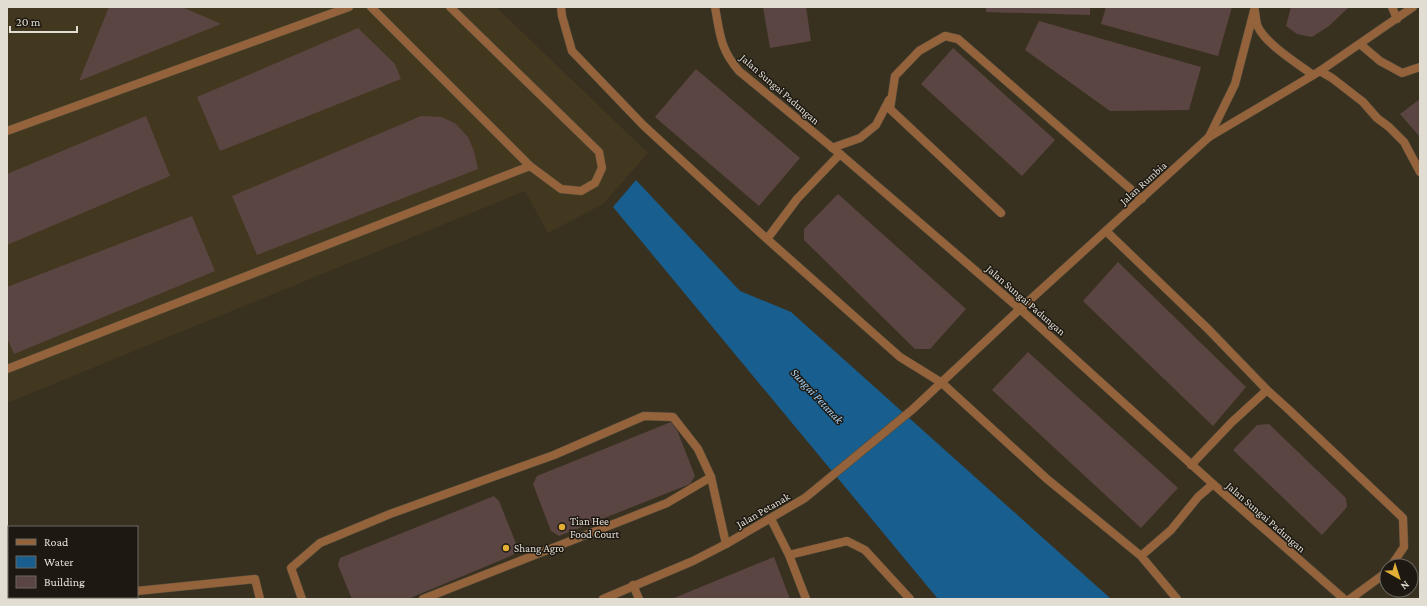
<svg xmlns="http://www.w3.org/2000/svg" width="1427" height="606" viewBox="0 0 1427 606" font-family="'Crimson Pro',serif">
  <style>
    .built { fill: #42371f }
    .water { fill: #185e8e }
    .building { fill: #5b4542 }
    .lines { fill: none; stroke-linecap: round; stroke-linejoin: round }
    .service-casing { stroke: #544d3c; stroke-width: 9 }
    .minor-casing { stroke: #544d3c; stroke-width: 9 }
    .tertiary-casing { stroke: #544d3c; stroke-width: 9 }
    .service { stroke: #94633b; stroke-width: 8 }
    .minor { stroke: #94633b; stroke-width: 8 }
    .tertiary { stroke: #94633b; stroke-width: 8 }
    .poi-dot { fill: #e3ae35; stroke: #1d1912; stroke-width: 1.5 }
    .labels { text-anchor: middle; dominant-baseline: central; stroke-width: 3; stroke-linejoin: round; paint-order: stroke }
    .street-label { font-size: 11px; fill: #e2ddd2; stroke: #1d1912 }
    .poi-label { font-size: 11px; fill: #e2ddd2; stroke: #1d1912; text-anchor: start }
    .water-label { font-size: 12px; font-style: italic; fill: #a5cdee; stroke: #1d1912 }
  </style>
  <rect width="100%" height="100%" fill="#393120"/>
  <!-- built -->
  <path class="built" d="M7,7H496L648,153L603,204L548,233L525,191L7,403Z"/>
  <!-- water -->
  <path class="water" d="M636,180L740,291L791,312L1111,599H938L613,207Z"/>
  <!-- building -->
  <path class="building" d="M109,7H182L221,24L79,81Z
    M763,7H806L811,41L770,48Z
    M986,7H1090V15L986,12Z
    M1106,7H1232L1218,56L1101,24Z
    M1291,7H1349L1329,26L1312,37L1297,34L1286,26Z
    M1039,21L1201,67L1189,110L1110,111L1025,50Z
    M358,28L395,64L401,79L220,151L197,97Z
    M953,48L1055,140L1022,176L921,84Z
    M696,69L800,158L759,206L655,117Z
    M1420,99V137L1400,114Z
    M146,116L170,176L7,245V174Z
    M421,116L442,117L456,124L468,137L474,151L478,169L257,255L232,196Z
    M838,194L966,309L930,349H915L804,240V229Z
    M192,216L215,271L14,354L7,338V287Z
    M1118,262L1246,387L1213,426L1083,301Z
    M1028,352L1178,488L1141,528L992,390Z
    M671,422L677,430L695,476L690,484L559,536L551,531L533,484L537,476Z
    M1269,424L1346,498L1347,507L1322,535L1233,450L1257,425Z
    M494,496L499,501L517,546L513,555L408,599H352L338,565L340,558Z
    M774,557L790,599H674V598Z"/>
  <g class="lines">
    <defs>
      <path id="service" d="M371,7L530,166L561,189L581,191L595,183L602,168L599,152L450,7
        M561,7L562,16L572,51L643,125L767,239L900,357L942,383L1047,479L1141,556L1177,599
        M1392,7L1397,19
        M1360,44L1380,61L1402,73L1420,67
        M1320,71L1332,78L1363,102L1377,118L1389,127L1404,142L1420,172
        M7,131L349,7
        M832,148L860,138L876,125L889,100
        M1001,213L890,109L895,76L919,51L945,36L958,39L1142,199
        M1106,231L1208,329L1267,390L1288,409L1403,518L1404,547L1391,566
        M767,239L797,199L840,154
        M7,369L530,166
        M1191,465L1232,422L1267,390
        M771,519L789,555L806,599
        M789,555L847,541L865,550L910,599
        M1141,556L1171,530L1198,497L1213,484
        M633,585L639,599
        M137,591L255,579L260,599
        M95,599L99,597
        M423,599L667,503L711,477
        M1350,599L1387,572"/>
      <path id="minor" d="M715,7C720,34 720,49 739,71L840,154L1020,309L1213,484L1344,599
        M1255,12C1256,17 1256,23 1258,27C1266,44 1298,64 1313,75
        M1209,137L1235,84L1255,7
        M302,599L291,568L320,543L390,514L554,455L644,416L673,417L698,449L711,477L726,544"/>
      <path id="tertiary" d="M603,599L693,561L726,544L805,498L913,409L1020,309L1209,137L1320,71L1413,7"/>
    </defs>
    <!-- service casing -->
    <use href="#service" class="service-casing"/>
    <!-- minor casing -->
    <use href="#minor" class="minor-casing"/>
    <!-- tertiary casing -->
    <use href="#tertiary" class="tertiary-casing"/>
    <!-- service -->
    <use href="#service" class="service"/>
    <!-- minor -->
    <use href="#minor" class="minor"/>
    <!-- tertiary -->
    <use href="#tertiary" class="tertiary"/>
  </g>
  <!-- markers -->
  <g class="poi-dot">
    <circle cx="562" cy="527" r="4"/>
    <circle cx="506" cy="548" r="4"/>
  </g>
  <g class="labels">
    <!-- street labels -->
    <g class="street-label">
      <text transform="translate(780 89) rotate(41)">Jalan Sungai Padungan</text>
      <text transform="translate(1143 183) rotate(-42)">Jalan Rumbia</text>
      <text transform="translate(1026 300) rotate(41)">Jalan Sungai Padungan</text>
      <text transform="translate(763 510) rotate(-30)">Jalan Petanak</text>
      <text transform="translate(1266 517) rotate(41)">Jalan Sungai Padungan</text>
    </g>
    <!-- poi labels -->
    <g class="poi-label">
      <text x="570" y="521">Tian Hee<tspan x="570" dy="13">Food Court</tspan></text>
      <text x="514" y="548">Shang Agro</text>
    </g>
    <!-- water labels -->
    <g class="water-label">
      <text transform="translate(817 396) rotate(47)">Sungai Petanak</text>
    </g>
  </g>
  <!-- border -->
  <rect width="1427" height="606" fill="none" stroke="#e2ddd2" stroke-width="16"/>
  <!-- legend -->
  <rect x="8" y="526" width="130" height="72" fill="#1d1912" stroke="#6c675f"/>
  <rect x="16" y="539" width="20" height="6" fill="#94633b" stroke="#6c675f"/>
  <text x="44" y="546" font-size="12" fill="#e2ddd2">Road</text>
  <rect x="16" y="556" width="20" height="12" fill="#185e8e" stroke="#6c675f"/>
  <text x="44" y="566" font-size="12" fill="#e2ddd2">Water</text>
  <rect x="16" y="576" width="20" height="12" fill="#5b4542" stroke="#6c675f"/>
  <text x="44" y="586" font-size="12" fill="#e2ddd2">Building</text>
  <!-- north arrow -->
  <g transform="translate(1399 578) rotate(141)"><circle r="19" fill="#1d1912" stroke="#6c675f"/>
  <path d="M0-3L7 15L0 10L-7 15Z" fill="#e3ae35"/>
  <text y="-6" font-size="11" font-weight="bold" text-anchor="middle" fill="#e2ddd2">N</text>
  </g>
  <!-- scale -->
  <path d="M10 26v6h67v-6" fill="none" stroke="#e2ddd2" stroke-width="2"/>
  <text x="16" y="26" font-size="12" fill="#e2ddd2" stroke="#1d1912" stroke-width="3" paint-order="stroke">20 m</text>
</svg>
